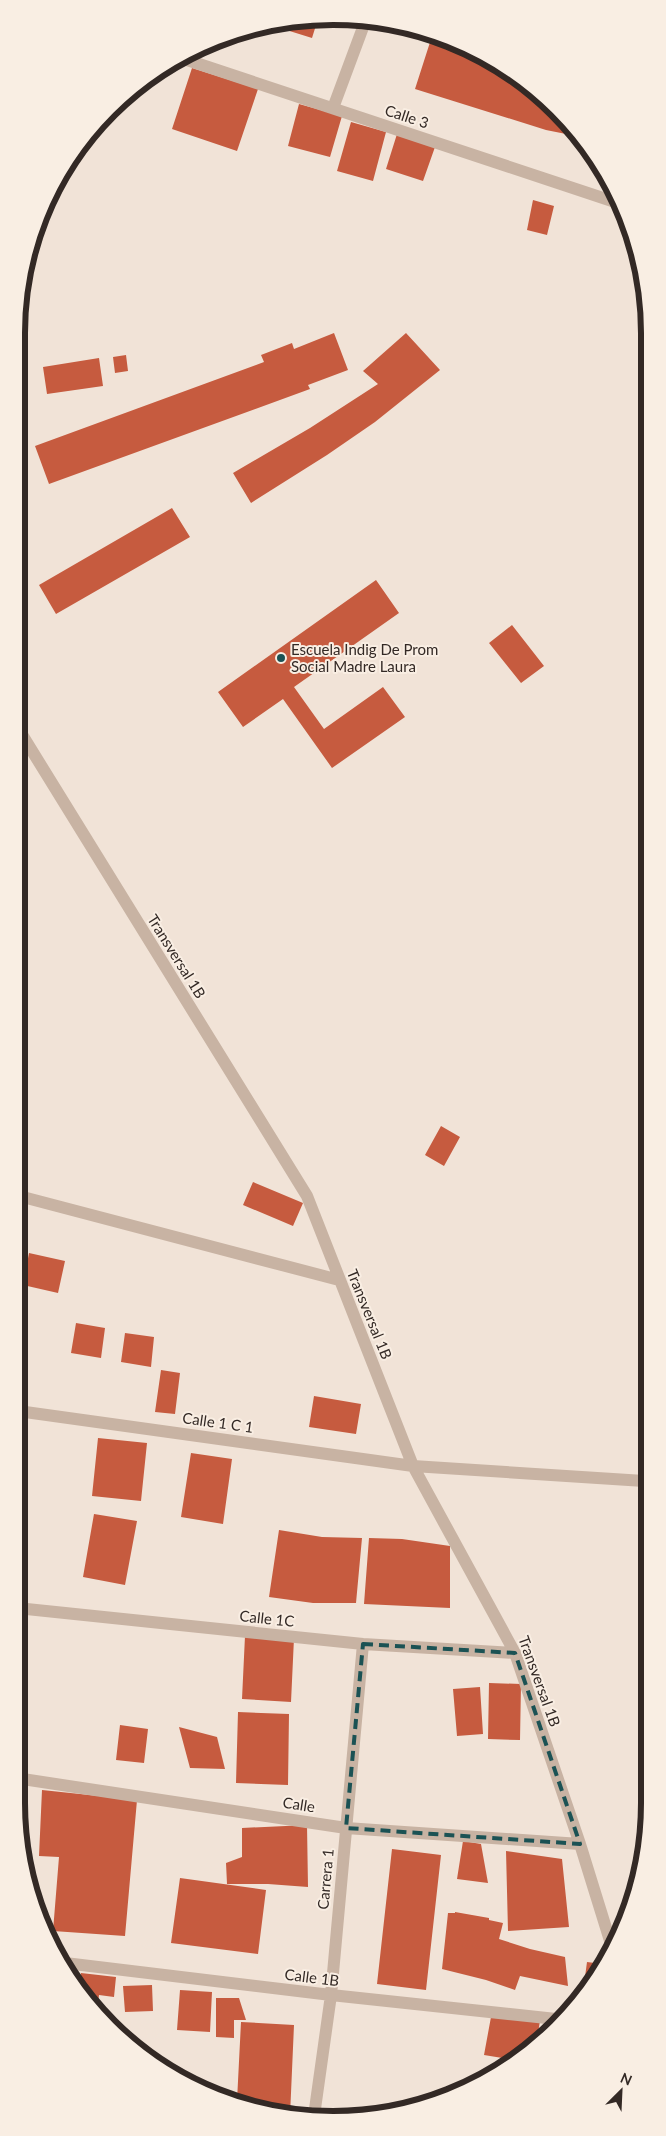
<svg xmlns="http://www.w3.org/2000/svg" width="666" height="2136" viewBox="0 0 666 2136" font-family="Lato,sans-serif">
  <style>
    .building { fill: #c65b3f }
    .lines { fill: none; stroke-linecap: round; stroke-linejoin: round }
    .street { stroke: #c8b3a3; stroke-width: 12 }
    .marked { fill: none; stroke: #1b5254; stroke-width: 4; stroke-dasharray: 10 6; stroke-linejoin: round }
    .poi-dot { fill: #1b5254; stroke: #f9eee3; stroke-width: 2 }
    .labels { text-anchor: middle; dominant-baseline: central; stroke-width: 4; stroke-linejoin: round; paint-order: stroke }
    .street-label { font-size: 15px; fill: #332925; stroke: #f9eee3 }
    .poi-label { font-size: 15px; fill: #332925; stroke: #f9eee3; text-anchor: start }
    .rim { fill: none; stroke: #332925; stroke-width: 6 }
  </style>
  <rect width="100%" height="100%" fill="#f1e3d7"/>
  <!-- building -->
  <path class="building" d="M271,22H317L312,38L267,24Z
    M432,36L491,59L557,109L576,136L546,130L415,89Z
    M192,68L258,89L237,151L172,129Z
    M299,104L342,116L330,157L288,146Z
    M351,122L386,132L373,181L337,171Z
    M397,134L435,147L423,181L386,169Z
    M533,200L554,206L547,235L527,230Z
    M334,333L348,370L308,385L310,389L49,484L35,446L264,362L261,355L292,343L294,349Z
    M406,333L440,370L375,422L327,455L251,503L233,473L310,428L378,384L363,371Z
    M126,355L128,371L115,373L113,357Z
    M99,358L103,386L47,394L43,367Z
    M172,508L190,537L56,614L39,585Z
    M376,580L399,613L294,687L324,729L383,687L405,717L332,768L283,699L243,727L218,692Z
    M512,625L544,666L521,683L489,643Z
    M441,1126L460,1137L444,1166L425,1155Z
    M253,1182L303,1203L293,1226L243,1205Z
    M29,1253L65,1261L58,1293L23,1285Z
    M76,1323L105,1328L101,1358L71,1353Z
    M125,1333L154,1337L151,1367L121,1362Z
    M161,1370L180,1373L175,1414L155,1412Z
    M314,1396L361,1404L356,1434L309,1427Z
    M98,1438L147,1443L141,1501L92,1496Z
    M191,1453L232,1459L223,1524L181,1517Z
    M94,1514L137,1521L125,1585L83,1577Z
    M279,1530L322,1537L362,1538L356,1603H313L269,1597Z
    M369,1538L402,1539L450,1546V1608L364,1604Z
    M245,1636L294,1638L291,1702L242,1699Z
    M489,1683L521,1684L520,1740L488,1739Z
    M480,1687L483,1734L457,1736L453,1689Z
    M238,1712L289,1714L288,1785L236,1783Z
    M120,1725L148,1729L144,1763L116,1760Z
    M179,1727L217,1737L225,1769L190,1768Z
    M42,1790L137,1800L125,1936L53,1931L59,1857L39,1856Z
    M307,1825L308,1887L268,1884H227L226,1863L242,1857V1828Z
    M463,1841L481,1844L488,1883L457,1879Z
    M392,1849L441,1855L426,1990L377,1984Z
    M506,1851L562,1859L569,1927L508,1931Z
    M180,1878L266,1890L258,1954L171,1943Z
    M455,1912L489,1918V1920L503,1923L499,1939L530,1949L565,1957L568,1986L520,1976L515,1990L486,1980L442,1969L448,1913H455Z
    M587,1962L603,1964L596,1979L583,1992Z
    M81,1973L116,1977L114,1997L99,1995L97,2013L79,1987Z
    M152,1985L153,2011L125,2012L123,1986Z
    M180,1990L212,1992L210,2032L177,2030Z
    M216,1998H239L246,2020H234V2038L216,2037Z
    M491,2017L540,2021L537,2039L515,2060L484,2055Z
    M241,2022L294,2025L290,2116L237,2101Z"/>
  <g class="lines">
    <!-- street -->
    <path class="street" d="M184,59L621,204
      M333,108L365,22
      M21,733L307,1196L413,1466L515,1653L580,1844L611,1944
      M19,1196L339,1280
      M18,1411L413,1466L644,1481
      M17,1608L363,1644L515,1653
      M16,1778L346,1828L580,1844
      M65,1963L331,1995L556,2019
      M314,2116L331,1995L363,1644"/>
  </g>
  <!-- marked area -->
  <path class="marked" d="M363,1644L515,1653L580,1844L346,1828Z"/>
  <!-- markers -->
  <circle class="poi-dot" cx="281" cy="658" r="5"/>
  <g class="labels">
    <!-- street labels -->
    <g class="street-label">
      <text transform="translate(407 116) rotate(18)">Calle 3</text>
      <text transform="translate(177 956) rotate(58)">Transversal 1B</text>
      <text transform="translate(370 1314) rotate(68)">Transversal 1B</text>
      <text transform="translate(218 1422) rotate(8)">Calle 1 C 1</text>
      <text transform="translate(267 1618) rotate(6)">Calle 1C</text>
      <text transform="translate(540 1681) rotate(70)">Transversal 1B</text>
      <text transform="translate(299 1804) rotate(9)">Calle</text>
      <text transform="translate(325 1879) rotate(-85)">Carrera 1</text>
      <text transform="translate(312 1977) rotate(7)">Calle 1B</text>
    </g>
    <!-- poi labels -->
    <g class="poi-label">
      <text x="291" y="649">Escuela Indig De Prom<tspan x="291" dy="17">Social Madre Laura</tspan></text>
    </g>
  </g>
  <!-- crop -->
  <path d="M0 0H666V2136H0ZM333 25H333A308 308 0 0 1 641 333V1803A308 308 0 0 1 333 2111H333A308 308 0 0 1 25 1803V333A308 308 0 0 1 333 25Z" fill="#f9eee3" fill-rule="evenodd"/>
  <path class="rim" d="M333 25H333A308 308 0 0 1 641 333V1803A308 308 0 0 1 333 2111H333A308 308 0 0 1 25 1803V333A308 308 0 0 1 333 25Z"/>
  <!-- north arrow -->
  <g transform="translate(621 2091) rotate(24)" stroke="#f9eee3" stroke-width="4" paint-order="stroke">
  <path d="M0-4L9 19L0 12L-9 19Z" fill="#332925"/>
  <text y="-8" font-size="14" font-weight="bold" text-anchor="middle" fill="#332925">N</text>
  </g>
</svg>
